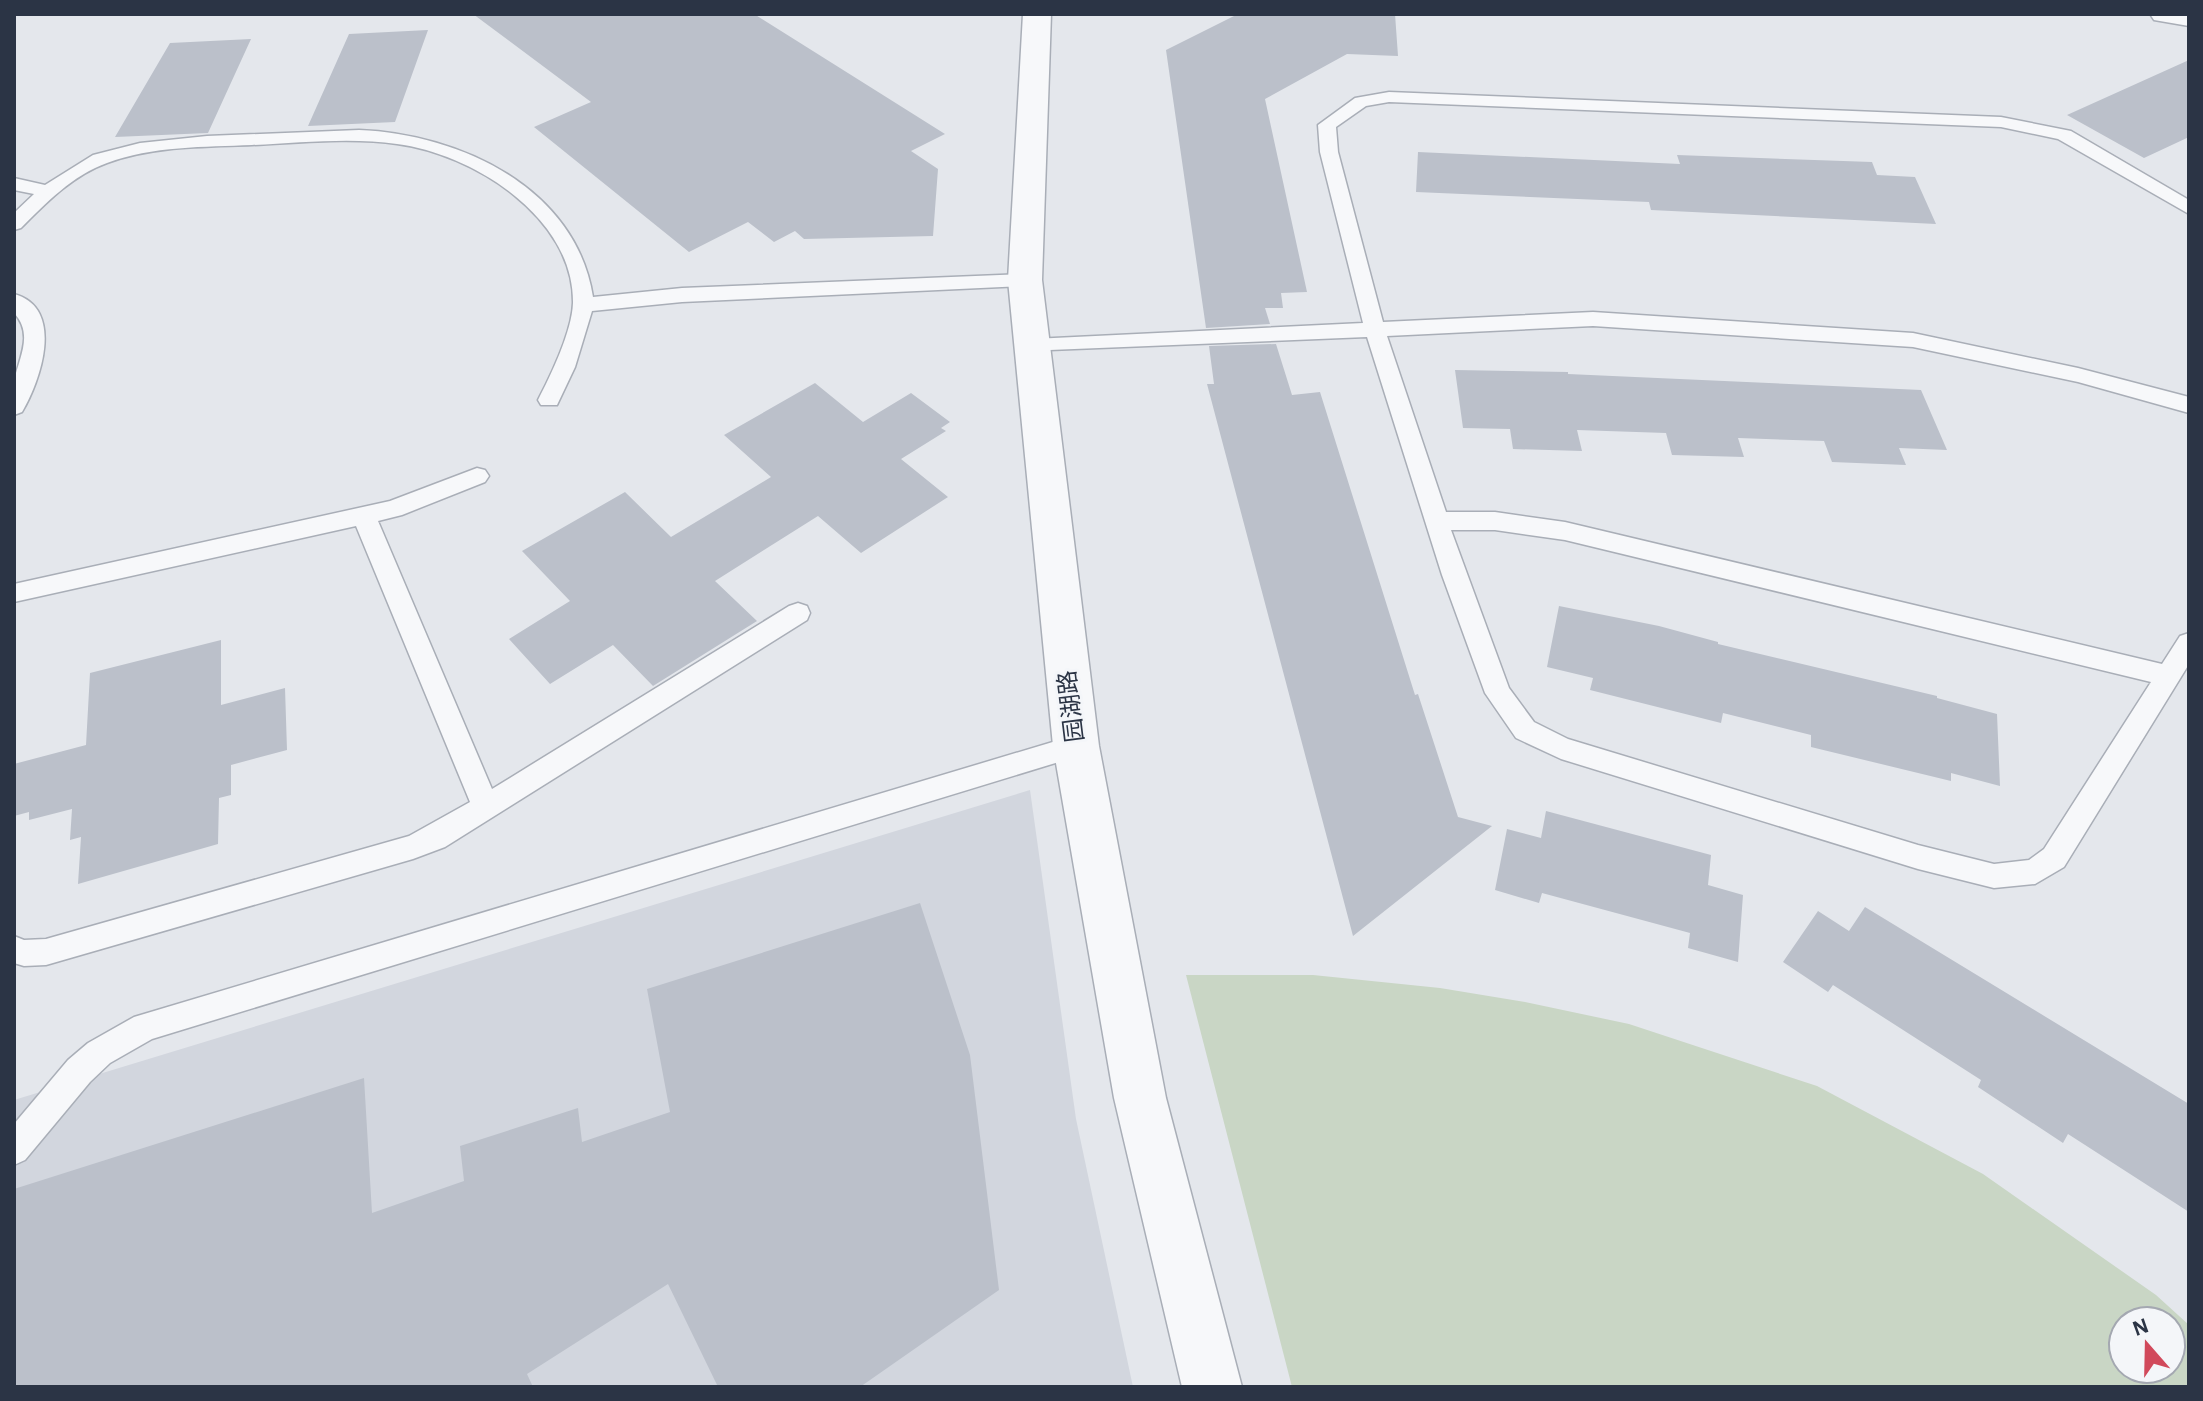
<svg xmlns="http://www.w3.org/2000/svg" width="2203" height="1401" viewBox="0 0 2203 1401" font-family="'Alegreya Sans','Noto Sans SC',sans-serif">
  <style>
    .built { fill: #d2d6de }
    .green { fill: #c9d6c5; fill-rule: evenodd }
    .building { fill: #bbc0ca }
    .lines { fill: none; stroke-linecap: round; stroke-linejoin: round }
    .service-casing { stroke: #a9aeb7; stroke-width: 3 }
    .minor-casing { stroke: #a9aeb7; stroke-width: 3 }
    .service { fill: #f7f8fa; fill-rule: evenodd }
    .minor { fill: #f7f8fa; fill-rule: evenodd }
    .labels { text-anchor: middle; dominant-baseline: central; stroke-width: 6; stroke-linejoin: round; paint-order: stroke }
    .street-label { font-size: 24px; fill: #2b3445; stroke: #f4f6f9 }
  </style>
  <rect width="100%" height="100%" fill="#e4e7ec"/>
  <!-- built -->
  <path class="built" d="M1030,790L1076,1119L1133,1387H14V1100Z"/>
  <!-- green -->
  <path class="green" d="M1186,975H1313L1440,988L1525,1002L1629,1024L1817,1086L1983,1174L2156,1295L2189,1325V1387H1292ZM2123,1321H2171V1369H2123Z"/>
  <!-- building -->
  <path class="building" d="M473,14H754L945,134L911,151L938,169L933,236L804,239L795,231L774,242L748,222L689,252L534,127L591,102Z
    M1238,14H1395L1398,56L1347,54L1265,99L1307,292L1281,293L1283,308H1265L1270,324L1206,328L1166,50Z
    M428,30L395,122L308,126L349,34Z
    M251,39L208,133L115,137L170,43Z
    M2189,60V137L2144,158L2067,115Z
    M1418,152L1680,164L1677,155L1872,162L1877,175L1915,177L1936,224L1651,210L1649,202L1416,192Z
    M1276,344L1292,395L1320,392L1415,695L1418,694L1458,817L1492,826L1353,936L1207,384H1214L1209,346Z
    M1455,370L1568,372V374L1921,390L1947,450L1899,448L1906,465L1832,462L1824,441L1738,438L1744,457L1672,455L1666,433L1577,430L1582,451L1513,449L1510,429L1463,428Z
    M815,383L863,422L911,393L950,422L941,428L946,431L901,459L948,497L861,553L818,516L715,581L757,621L653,686L613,645L550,684L509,639L570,601L522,551L625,492L671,537L771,477L724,435Z
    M1559,606L1659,626L1718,642V644L1937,696V698L1997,714L2000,786L1951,773V781L1811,747V735L1723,713L1721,723L1590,690L1593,678L1547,667Z
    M221,640V705L285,688L287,750L231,765V795L219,798L218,844L78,884L81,837L70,840L72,809L29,820V812L14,816V764L86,745L90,673Z
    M1546,811L1711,855L1708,885L1743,895L1738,962L1688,948L1690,933L1542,893L1539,903L1495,890L1507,829L1541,838Z
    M920,903L970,1055L999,1290L860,1387H718L668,1284L527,1374L533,1387H14V1189L364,1078L372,1213L464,1181L460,1146L578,1108L582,1142L670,1112L647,989Z
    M1865,907L2189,1104V1212L2068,1134L2063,1143L1978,1087L1981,1080L1833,985L1828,992L1783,962L1818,911L1849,931Z"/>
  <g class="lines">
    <defs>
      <path id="service" d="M1389,92L2001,117L2071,131L2189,200V214L2058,139L2001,127L1389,102L1366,106L1336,127L1338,152L1383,322L1593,312L1913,333L2078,368L2189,397V413L2078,382L1913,347L1593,326L1387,336L1446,512H1495L1565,522L2162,664L2180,636L2189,633V664L2064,867L2035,884L1994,888L1918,869L1561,759L1516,738L1485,693L1442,575L1367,337L1025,351L1022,346L1025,341L1033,339L1363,323L1320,152L1318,125L1355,98ZM1451,530H1495L1565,540L2151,682L2044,849L2029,860L1994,864L1918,845L1568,739L1534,722L1509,688Z
        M359,130C460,134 576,188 593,297L682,288L1025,274L1035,280L1025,286L682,302L592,311L575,367L557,405H541L538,400C551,375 572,331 573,303C574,217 473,154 397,144C350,137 299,143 252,145C205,147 152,146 107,163C73,175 46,203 21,228L14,230V213L34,194L14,190V178L45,185L93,155L140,143L207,136Z
        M14,294C66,308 40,382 22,412L14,415C14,404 12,392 14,381C19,358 34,334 14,313Z
        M477,468L485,470L489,476L485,482L402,515L378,521L492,789L789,606L798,603L807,606L810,613L807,620L445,847L413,859L46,965L24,966L14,963V936L24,940L46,939L409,836L470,802L356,526L14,602V584L390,501Z
        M1076,735L1085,738L1089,746L1085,754L152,1039L110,1063L90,1082L25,1160L14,1165V1124L68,1060L88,1043L134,1017Z"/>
      <path id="minor" d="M1023,14H1051L1042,280L1099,746L1166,1098L1242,1387H1182L1114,1098L1053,746L1008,280Z
        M2150,14H2189V26L2154,20Z"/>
    </defs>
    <!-- service casing -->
    <use href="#service" class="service-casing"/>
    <!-- minor casing -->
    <use href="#minor" class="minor-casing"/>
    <!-- service -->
    <use href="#service" class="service"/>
    <!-- minor -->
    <use href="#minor" class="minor"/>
  </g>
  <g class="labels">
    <!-- street labels -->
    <g class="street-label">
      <text transform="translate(1072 706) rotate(-97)">园湖路</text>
    </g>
  </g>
  <!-- border -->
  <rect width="2203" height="1401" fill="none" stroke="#2b3445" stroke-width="32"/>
  <!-- north arrow -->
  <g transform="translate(2147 1345) rotate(340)"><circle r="38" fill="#f4f6f9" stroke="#a4a8b1" stroke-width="2"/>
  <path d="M0-6L14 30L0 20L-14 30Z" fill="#d1495b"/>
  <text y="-12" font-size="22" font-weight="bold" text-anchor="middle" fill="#2b3445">N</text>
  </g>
</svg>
